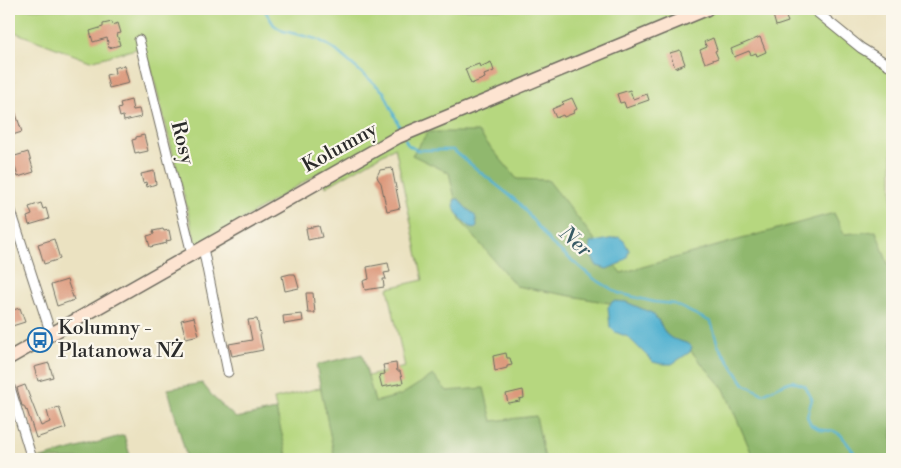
<svg xmlns="http://www.w3.org/2000/svg" width="901" height="468" viewBox="0 0 901 468" font-family="'Libre Bodoni',serif">
  <style>
    .green { fill: #b6d77f; stroke: #708155 }
    .forest { fill: #90b86e; stroke: #5e724c }
    .water { fill: #51b1d0; stroke: #3e6e7e }
    .lines { fill: none; stroke-linecap: round; stroke-linejoin: round }
    .stream { stroke: #51b1d0; stroke-width: 2.5 }
    .building { fill: #dc997c }
    .street-casing { stroke: #6e6b60; stroke-width: 11 }
    .secondary-casing { stroke: #6e6b60; stroke-width: 15 }
    .street { stroke: #fff; stroke-width: 9 }
    .secondary { stroke: #fde4d1; stroke-width: 12 }
    .labels { text-anchor: middle; dominant-baseline: central; stroke-width: 4.5; stroke-linejoin: round; paint-order: stroke }
    .street-label { font-size: 20px; fill: #2b2b2b; stroke: #fbf7ec }
    .poi-label { font-size: 20px; fill: #2b2b2b; stroke: #fbf7ec; text-anchor: start }
    .water-label { font-size: 21px; font-style: italic; fill: #385a65; stroke: #fbf7ec }
  </style>
  <rect width="100%" height="100%" fill="#fbf7ec"/>
  <filter id="ink" filterUnits="userSpaceOnUse"><feTurbulence type="fractalNoise" baseFrequency=".02" numOctaves="2"/><feDisplacementMap in="SourceGraphic" scale="10" xChannelSelector="R" yChannelSelector="G"/><feConvolveMatrix kernelMatrix="1 2 1 2 8 2 1 2 1" color-interpolation-filters="sRGB"/></filter>
  <filter id="wash" filterUnits="userSpaceOnUse"><feTurbulence type="fractalNoise" baseFrequency=".0096" numOctaves="4" result="noise"/><feDisplacementMap in="SourceGraphic" scale="20" xChannelSelector="R" yChannelSelector="G"/><feGaussianBlur stdDeviation="1.12" result="paint"/><feColorMatrix in="noise" values="0 0 0 0 0 0 0 0 0 0 0 0 0 0 0 0 0 1.4 0 .05"/><feComposite in="paint" operator="in"/></filter>
  <g filter="url(#wash)">
    <rect width="100%" height="100%" fill="#ebe2c1"/>
    <!-- green -->
    <path class="green" d="M9,9H810L892,69V459H286L274,399L405,367L388,288L423,280L395,147L326,187L322,171L197,247L150,64L136,49L90,61L9,30Z"/>
    <!-- forest -->
    <path class="forest" d="M428,132H478L517,179L548,180L621,273L834,213L844,234L876,231L892,275V459H754L724,389L690,350L663,338L658,319L626,306L516,286L460,220L449,173L412,155Z
      M362,354L375,402L401,395L433,375L447,391L484,388L492,421L536,416L545,459H335L316,365Z
      M202,383L214,398L236,418L276,410L288,459H187L168,389Z
      M124,435L131,459H38Z"/>
    <!-- water -->
    <path class="water" d="M457,199H459C461,201 462,204 464,206C473,215 476,211 477,227L474,229C468,226 460,218 456,212C454,209 454,204 454,200Z
      M619,237L624,241L629,250L627,258L621,263L607,269L597,266C592,258 588,252 590,243Z
      M613,301L626,302L652,313L658,320L666,334L671,338L689,344L692,347L690,352L672,364H661L653,362L628,337L615,332L610,327L608,307Z"/>
    <g class="lines">
      <!-- stream -->
      <path class="stream" d="M264,9L274,25L283,31L317,39L333,48L384,92L402,132
        M405,139L408,145L417,150H453L519,203L551,243L593,278L618,293L654,302L674,304L711,322L718,345L744,384L763,394L779,386L792,381L805,386L812,399L807,416L811,425L822,430L834,431L841,435L859,459"/>
    </g>
    <g id="blocks">
      <!-- building -->
      <path class="building" d="M784,12L788,22L776,26L773,15Z
        M112,22L113,25L118,23L121,33L117,34L120,45L109,48L107,38L93,42L90,31L103,27V24Z
        M760,37L766,52L757,56L756,53L751,55L749,51L734,57L731,49Z
        M713,38L717,50L715,51L718,58L705,63L700,50L707,47L704,42Z
        M680,50L685,64L675,68L670,53Z
        M491,62L494,71L484,75L485,78L471,84L465,69L479,64L480,67Z
        M124,65L129,83L109,88L106,75L115,73L114,68Z
        M630,90L633,99L647,94L649,100L626,108L624,102L620,103L617,94Z
        M572,98L577,109L573,111L574,113L564,117L563,115L556,118L552,109L564,104L562,102Z
        M131,100L133,110L139,109L141,117L124,121L123,116L120,117L118,109L121,108L120,103Z
        M15,111L22,132L9,136V113Z
        M144,135L148,151L139,153V152L135,153L132,140L136,139V137Z
        M28,152L34,172L18,177L12,157Z
        M392,168L400,208L387,211L381,183L378,179L377,176L380,170Z
        M154,171L156,184L147,187L146,182L143,183L141,174Z
        M41,203L43,209L46,208L49,219L29,225L27,217L32,215L29,207Z
        M319,226L322,237L308,240L306,228Z
        M163,229L164,231L169,230L171,240L166,241L167,243L150,247L147,236L154,234L153,231Z
        M54,239L60,259L44,264L38,244Z
        M388,263L390,272L384,273L386,279H383L384,287L365,290L363,281L369,279L367,267Z
        M290,274H295L299,288L285,291L282,276Z
        M67,280L74,300L57,306L51,285Z
        M306,293H313L315,313H308Z
        M20,308L25,322L9,327V311Z
        M302,314L303,321L284,324L283,316Z
        M194,317L199,335L186,338L181,320Z
        M257,319L263,350L232,356L229,344L252,340L248,320Z
        M506,353L507,358H510L512,365L507,366V368L495,371L493,356Z
        M49,363L53,377L38,381L34,367Z
        M396,363L397,371H400L403,383L382,387L379,375L385,374L383,365Z
        M25,385L41,426L50,422L47,411L59,407L66,428L36,438L27,410L26,411L24,406H22L17,388Z
        M523,390L524,398L519,399L520,401L508,403L506,394Z"/>
    </g>
  </g>
  <g filter="url(#ink)">
    <use href="#blocks" fill-opacity="0" stroke="#6e6b60" stroke-width="1"/>
    <g class="lines">
      <defs>
        <path id="street" d="M813,9L861,48L892,67
          M139,40L192,254
          M9,205L51,334
          M201,248L204,253L228,372
          M9,384L32,459"/>
        <path id="secondary" d="M9,358L398,137L707,9"/>
      </defs>
      <!-- street casing -->
      <use href="#street" class="street-casing"/>
      <!-- secondary casing -->
      <use href="#secondary" class="secondary-casing"/>
      <!-- street -->
      <use href="#street" class="street"/>
      <!-- secondary -->
      <use href="#secondary" class="secondary"/>
    </g>
  </g>
  <!-- icons -->
  <defs>
    <symbol id="bus-ring" viewBox="-11 -11 22 22"><circle r="9.5" fill="#fbf7ec" stroke="#1f6fb2" stroke-width="1.5"/><path d="M-5-6H5V4H4V6H2V4H-2V6H-4V4H-5ZM-3.5-4V0h7V-4ZM-3.5 1.2v1.5H-2V1.2ZM2 1.2v1.5H3.5V1.2Z" fill="#1f6fb2"/></symbol>
  </defs>
  <g fill-rule="evenodd">
    <use href="#bus-ring" x="26" y="326" width="28" height="28"/>
  </g>
  <g class="labels">
    <!-- street labels -->
    <g class="street-label">
      <text transform="translate(182 143) rotate(76)">Rosy</text>
      <text transform="translate(340 148) rotate(-29)">Kolumny</text>
    </g>
    <!-- poi labels -->
    <g class="poi-label">
      <text x="58" y="328">Kolumny -<tspan x="58" dy="23">Platanowa NŻ</tspan></text>
    </g>
    <!-- water labels -->
    <g class="water-label">
      <text transform="translate(575 242) rotate(42)">Ner</text>
    </g>
  </g>
  <!-- margin -->
  <rect width="901" height="468" fill="none" stroke="#fbf7ec" stroke-width="30"/>
</svg>
